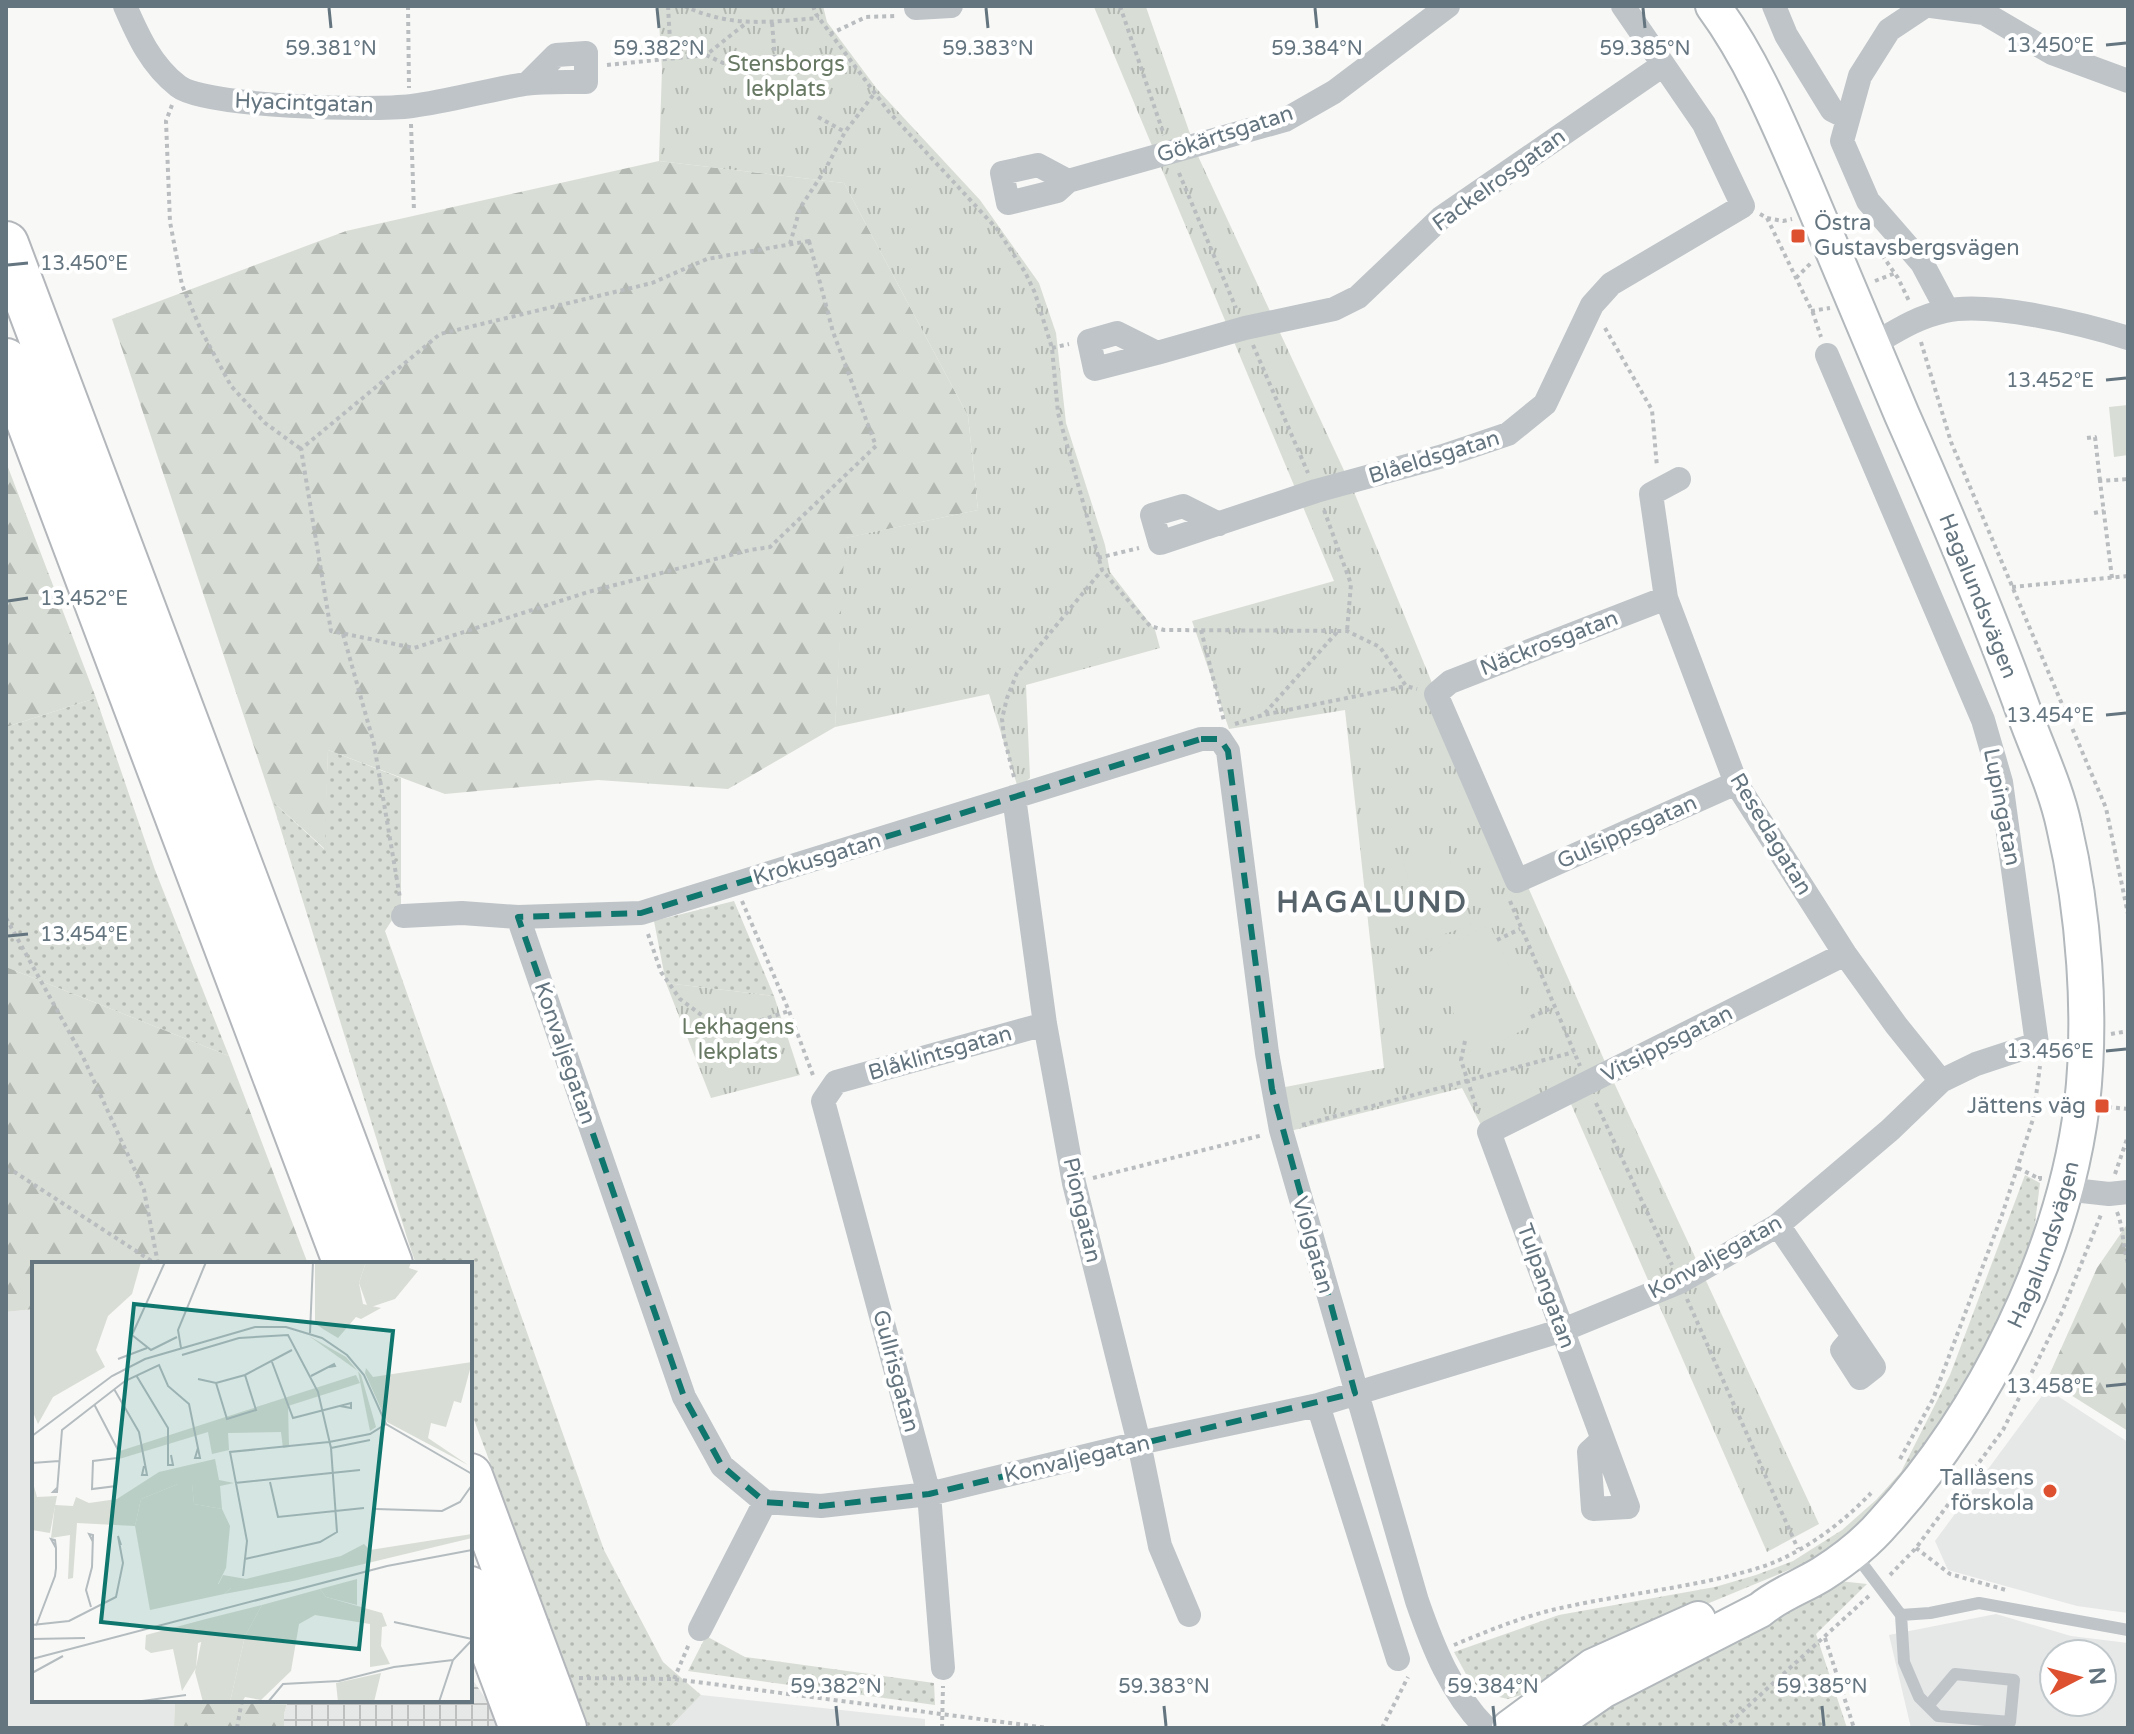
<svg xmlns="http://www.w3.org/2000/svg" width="2134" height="1734" viewBox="0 0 2134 1734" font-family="'Varela Round',sans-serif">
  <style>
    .built { fill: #e6e7e7; fill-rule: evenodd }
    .industrial { fill: url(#industrial-grid) }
    .grass { fill: url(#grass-dots) }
    .forest { fill: url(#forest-firs) }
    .park { fill: url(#park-tufts) }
    .pitch { fill: #d8ddd5 }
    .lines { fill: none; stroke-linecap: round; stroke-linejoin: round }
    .secondary-casing { stroke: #b2b8bc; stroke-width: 38 }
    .highway-casing { stroke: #b3b7bb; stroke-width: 48 }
    .path { stroke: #babdc0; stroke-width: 4; stroke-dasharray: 4 4; stroke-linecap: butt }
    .lane { stroke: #bfc4c8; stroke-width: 12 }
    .street { stroke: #bfc4c8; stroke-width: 24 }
    .secondary { stroke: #fff; stroke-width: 34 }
    .highway { stroke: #fff; stroke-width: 44 }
    .marked { fill: none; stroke: #0f766e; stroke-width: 6; stroke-dasharray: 16 10; stroke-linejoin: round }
    .ticks { fill: none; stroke: #647580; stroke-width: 3 }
    .poi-dot { fill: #de5130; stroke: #fff; stroke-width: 3 }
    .labels { text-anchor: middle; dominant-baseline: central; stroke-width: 8; stroke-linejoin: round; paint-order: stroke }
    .park-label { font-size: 22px; fill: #677863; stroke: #fff }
    .street-label { font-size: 22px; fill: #647580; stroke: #fff }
    .poi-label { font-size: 22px; fill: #647580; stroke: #fff; text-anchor: end }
    .district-label { font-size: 30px; font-weight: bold; letter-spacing: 2px; fill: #56636b; stroke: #fff }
    .inset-road { fill: none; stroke: #b4bcc0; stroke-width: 2 }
    .view { fill: #0f766e; fill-opacity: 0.15; stroke: #0f766e; stroke-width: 4 }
    .inset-edge { fill: none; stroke: #647580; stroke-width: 4 }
    .ticks-label { font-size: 20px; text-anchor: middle; fill: #647580; stroke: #fff; stroke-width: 8; stroke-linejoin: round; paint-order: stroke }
  </style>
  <defs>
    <pattern id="industrial-grid" width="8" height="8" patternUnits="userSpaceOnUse" patternTransform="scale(2)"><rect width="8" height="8" fill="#e6e7e7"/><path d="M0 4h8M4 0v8" fill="none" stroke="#bec0c0"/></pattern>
    <pattern id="grass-dots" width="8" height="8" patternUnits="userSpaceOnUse" patternTransform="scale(2)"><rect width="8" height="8" fill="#d8ddd5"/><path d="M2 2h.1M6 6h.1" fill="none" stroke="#b3b8b2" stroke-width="1.8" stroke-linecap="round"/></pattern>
    <pattern id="forest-firs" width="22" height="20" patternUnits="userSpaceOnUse" patternTransform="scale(2)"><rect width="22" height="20" fill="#d8ddd5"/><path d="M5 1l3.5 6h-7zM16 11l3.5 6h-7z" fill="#b3b8b2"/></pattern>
    <pattern id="park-tufts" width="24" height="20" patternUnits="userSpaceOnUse" patternTransform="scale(2)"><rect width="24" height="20" fill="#d8ddd5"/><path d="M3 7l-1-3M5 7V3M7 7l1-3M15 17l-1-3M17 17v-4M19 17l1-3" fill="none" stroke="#b3b8b2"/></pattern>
  </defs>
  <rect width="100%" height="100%" fill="#f8f8f6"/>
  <!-- built -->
  <path class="built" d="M34,1309V1700H175L174,1728H6V1312Z
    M2047,1389L2128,1442V1613L2077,1606L1948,1570L1935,1541Z
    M1996,1614L2071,1636L2128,1643V1728H1911L1889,1635ZM2054,1654H2102V1702H2054Z
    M701,1695L925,1719V1728H669Z"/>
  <!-- industrial -->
  <path class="industrial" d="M470,1676L497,1715L501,1728H284V1714L288,1700H470Z"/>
  <!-- grass -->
  <path class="grass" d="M96,698L155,870L229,1056L6,967V727Z
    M328,750L401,778V906L385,931L604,1550L663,1662L701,1695L669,1728H589L470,1409V1264H416L409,1244L272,801L324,849Z
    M734,901L774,996L666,983L654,921Z
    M2025,1175L2040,1183L2032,1247L1984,1349L1930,1445L1873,1518L1818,1558L1593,1651L1531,1692L1508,1699L1486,1694L1467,1676L1454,1652L1559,1615L1715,1587L1756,1575L1793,1561L1842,1530L1876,1500L1901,1472L1950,1375Z
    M1839,1581L1867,1584L1816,1634L1847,1728H1573L1624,1692Z
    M706,1636L745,1657L934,1683L935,1705L688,1671Z"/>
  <!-- forest -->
  <path class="forest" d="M659,161L844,183L968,416L978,510L846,538L835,727L728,789L598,780L445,794L328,750L325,849L272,801L112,319L346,231Z
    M6,462L96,698L6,727Z
    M6,967L229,1056L308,1264H34V1309L6,1312Z
    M2128,1223V1431L2047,1380L2097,1268Z
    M175,1700H288L284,1714V1728H174Z"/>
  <!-- park -->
  <path class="park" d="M658,6H823L827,22L877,89L980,200L1039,283L1056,333L1066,423L1105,545L1110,572L1155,630L1160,648L1026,685L1030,778L1018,788L989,694L835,727L845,538L978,510L968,416L844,183L659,161L662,69Z
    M1094,7H1146L1197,154L1354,492L1432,683L1528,887L1616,1087L1819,1524L1767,1552L1564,1088L1481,1125L1462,1088L1290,1131L1280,1088L1384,1068L1345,710L1229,729L1192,621L1334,581Z
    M666,983L774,996L800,1075L711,1098Z"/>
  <!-- pitch -->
  <path class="pitch" d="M2128,405V455L2114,457L2109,407Z
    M1445,845L1471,925L1427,940L1403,860Z
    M1490,925L1535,1024L1472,1055L1427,953Z"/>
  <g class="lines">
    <defs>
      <g id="secondary">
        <path d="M1509,1728L1593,1666L1698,1619"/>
        <path id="s1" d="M1549,1728L1604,1690L1760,1610C1779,1594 1801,1587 1822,1574C1844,1560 1867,1542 1884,1522C1984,1413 2064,1251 2082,1104C2092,1017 2084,911 2064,826C2056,788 2038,751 2025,715C1988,613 1946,514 1902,415C1869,337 1837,259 1804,182C1778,122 1752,59 1713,6"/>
      </g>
      <path id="highway" d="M6,244L390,1264
        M6,361L346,1264
        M470,1476L564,1728
        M470,1589L522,1728"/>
    </defs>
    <!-- secondary casing -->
    <use href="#secondary" class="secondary-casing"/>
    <!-- highway casing -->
    <use href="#highway" class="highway-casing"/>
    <!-- path -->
    <path class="path" d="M408,6L409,88
      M668,6L671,59
      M684,6C733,28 767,22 819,18
      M813,6L816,14L889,112L997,229L1025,272L1035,293L1052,348L1058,413L1102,570L1150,626L1164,630L1347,631L1380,647L1406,686L1417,689
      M1120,6L1164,135
      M830,34L866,17L896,16
      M706,55L723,63L775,60L772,22
      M607,65L706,55L745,24
      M172,105L166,121L170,222L182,285L201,330L231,386L265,423L301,449
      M818,117L845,132
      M411,124L414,211
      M1179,173L1236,308
      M1760,214L1767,218L1813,313L1821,337
      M1767,218L1783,221L1792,219
      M809,241L833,332L876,446L770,547L750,550L588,592L414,648L331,631L301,449L440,334L652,283L707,259Z
      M1873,242L1898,278L1910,303
      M790,244L800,208L825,170L845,132L874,94
      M1796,278L1811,263
      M1875,281L1895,273
      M1811,311L1830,308
      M1605,328L1652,410L1657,467
      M1921,342L1951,442L2106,808L2128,914
      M1253,345L1308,473
      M1052,348L1069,344
      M2087,438L2095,437L2100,481
      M1324,510L1351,584L1347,631
      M2094,513L2104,511
      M1098,558L1139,548
      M2112,578L2100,481L2128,479
      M2012,587L2128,576
      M1201,630L1224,721
      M343,634L374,744L400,898
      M1265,713L1338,631
      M1235,724L1263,715L1406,686
      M1014,777L1004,737L1002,719L1007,698L1017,673L1102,570
      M742,901L789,1011L814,1078
      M1510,901L1580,1066
      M6,918L83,1057L144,1190L158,1264
      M648,934L661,972L680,999L704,1017L755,1022L789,1011
      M1497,940L1520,929
      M1531,1017L1554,1007
      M2111,1034L2128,1031
      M1465,1041L1461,1060L1478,1113
      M1596,1103L1672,1265
      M2108,1107L2128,1109
      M1302,1125L1574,1052
      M2018,1168L2040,1179V1176
      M6,1170L13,1171L156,1264
      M2115,1174L2128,1136
      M1093,1178L1263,1135
      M2117,1212C2124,1229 2122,1245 2128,1263
      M1687,1299L1798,1549
      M1900,1459L1933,1399L2002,1215L2033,1119L2040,1066
      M1916,1548L1950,1574L2006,1590
      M1890,1575L1916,1548L2003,1430L2062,1312L2102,1212
      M1825,1638L1854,1728
      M1454,1645C1485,1632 1519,1618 1552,1610C1619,1594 1688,1589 1755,1569C1797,1557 1841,1525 1871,1493
      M579,1678L674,1679L1048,1728
      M674,1679L689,1644
      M242,1701L328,1700
      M237,1728L242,1700
      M942,1728L943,1686
      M1382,1728L1408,1677
      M1724,1728L1870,1595"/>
    <!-- lane -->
    <path class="lane" d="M1855,1554L1901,1615L1930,1613L1979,1603L2128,1630
      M1901,1615L1904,1662L1919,1697L1938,1716L2010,1722L2014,1680L1955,1674L1928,1706"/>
    <!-- street -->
    <path class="street" d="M125,6C138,36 151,65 178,86C204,107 374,111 412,106C450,101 487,90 525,84C545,81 566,82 586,82V53L556,55L528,83
      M916,6V8L951,6
      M1774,6L1786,35L1832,110L1848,118
      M1925,6L1889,30L1860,76L1842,141L1868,201L1922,263L1947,310
      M1931,6L1984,13L2052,53L2128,81
      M1068,181L1038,165L1002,173L1008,203L1057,191L1068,181L1285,120L1334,92L1448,6
      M1872,345C1896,331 1917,317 1945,311C1989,301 2084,324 2128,338
      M1157,353L1095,369L1089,341L1117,333L1157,353L1245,328L1334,309L1358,297L1441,218L1663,65
      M1679,479L1651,494L1666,598L1736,783L1845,954L1896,1025L1941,1081
      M1219,524L1183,506L1152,515L1160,543L1316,491L1443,456L1508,434L1545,404L1592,305L1611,284L1743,206L1704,124L1623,6
      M1666,598L1450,682L1436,694L1517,881L1736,783
      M1014,797L1045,1024L1074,1183L1139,1443L1160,1546L1189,1615
      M403,916L462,913L518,917L641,913L1201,739H1220L1228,751L1267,1053L1281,1130L1417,1601C1433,1647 1451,1693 1486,1728
      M518,917L684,1397L722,1466L765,1502L821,1506L929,1494L1139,1443L1318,1405L1563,1330L1680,1282L1778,1225L1890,1130L1941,1081L1976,1064L2037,1044L2001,782L1983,720L1827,355
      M2064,1189L2109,1194L2128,1192
      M1778,1225L1874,1367L1860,1378L1842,1350L1853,1337
      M1318,1405L1398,1659
      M1602,1440L1589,1452L1593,1509L1628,1507L1489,1132L1845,954
      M700,1629L765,1502
      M943,1668L929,1494L823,1101L836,1082L1045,1024"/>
    <!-- secondary -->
    <use href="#secondary" class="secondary"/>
    <!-- highway -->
    <use href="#highway" class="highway"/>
  </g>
  <!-- marked area -->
  <path class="marked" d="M1201,739H1220L1228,751L1272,1089L1355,1393L929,1494L821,1506L765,1502L722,1466L684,1397L518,917L641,913Z"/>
  <!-- ticks -->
  <path class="ticks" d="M329,8L331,28M657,8L659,28M986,8L988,28M1315,8L1317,28M1643,8L1645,28M2106,45L2126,43M8,265L28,263M2106,380L2126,378M8,601L28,598M2106,715L2126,713M8,936L28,934M2106,1051L2126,1049M2106,1386L2126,1384M836,1706L838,1726M1164,1706L1166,1726M1493,1706L1495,1726M1822,1706L1824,1726"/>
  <!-- markers -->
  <g class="poi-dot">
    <rect x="1790" y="228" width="16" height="16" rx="4"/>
    <rect x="2094" y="1098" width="16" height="16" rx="4"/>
    <circle cx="2050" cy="1491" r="8"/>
  </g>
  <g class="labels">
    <!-- park labels -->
    <g class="park-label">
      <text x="786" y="64">Stensborgs<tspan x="786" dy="25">lekplats</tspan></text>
      <text x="738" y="1027">Lekhagens<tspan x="738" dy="25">lekplats</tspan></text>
    </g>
    <!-- street labels -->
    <g class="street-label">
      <text transform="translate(304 103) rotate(2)">Hyacintgatan</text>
      <text transform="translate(1225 134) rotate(-18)">Gökärtsgatan</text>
      <text transform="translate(1499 180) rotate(-36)">Fackelrosgatan</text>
      <text transform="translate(1434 457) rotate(-17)">Blåeldsgatan</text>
      <text transform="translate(1978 596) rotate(68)">Hagalundsvägen</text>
      <text transform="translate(1549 643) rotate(-21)">Näckrosgatan</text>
      <text transform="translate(2002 807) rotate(79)">Lupingatan</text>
      <text transform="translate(1627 832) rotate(-24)">Gulsippsgatan</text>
      <text transform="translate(1771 834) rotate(59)">Resedagatan</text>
      <text transform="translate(817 859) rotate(-17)">Krokusgatan</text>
      <text transform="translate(1667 1044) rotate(-27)">Vitsippsgatan</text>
      <text transform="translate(565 1053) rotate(71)">Konvaljegatan</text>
      <text transform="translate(940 1053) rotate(-16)">Blåklintsgatan</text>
      <text transform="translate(1082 1210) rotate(77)">Piongatan</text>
      <text stroke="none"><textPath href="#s1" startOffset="718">Hagalundsvägen</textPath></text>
      <text transform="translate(1313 1245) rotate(74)">Violgatan</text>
      <text transform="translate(1715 1257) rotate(-29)">Konvaljegatan</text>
      <text transform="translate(1546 1286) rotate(70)">Tulpangatan</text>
      <text transform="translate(896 1371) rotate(75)">Gullrisgatan</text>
      <text transform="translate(1077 1459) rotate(-13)">Konvaljegatan</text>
    </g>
    <!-- poi labels -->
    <g class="poi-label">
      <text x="1814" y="223" text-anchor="start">Östra<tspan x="1814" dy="25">Gustavsbergsvägen</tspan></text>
      <text x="2086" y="1106">Jättens väg</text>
      <text x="2034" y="1478">Tallåsens<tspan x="2034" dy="25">förskola</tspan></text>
    </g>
    <!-- district labels -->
    <g class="district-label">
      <text x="1372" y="902">HAGALUND</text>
    </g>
  </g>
  <!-- overview -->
  <g transform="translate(32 1262)">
    <rect width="440" height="440" fill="#f8f8f6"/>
    <path d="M334,0H379L377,6L386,9L363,37L336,46L327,21ZM277,74L314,95L329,113L344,165L338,169L326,109ZM440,100L429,141L422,139L414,165L399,161L396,176L436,203L355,160L333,111L334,106L341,115ZM440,272V276L261,319L192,332L199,326L186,323L191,313L214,317L309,294L332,282L338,288ZM325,317V343L294,335L288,327ZM230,343L213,374L198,440H171L163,410L174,357Z" fill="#d8ddd5"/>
    <path d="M0,0H109L100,32L76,54L64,88L73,105L21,135L6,162L0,148ZM283,0H334L327,21L331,42L349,46L329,57L324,55L306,76L291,67L283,61ZM1,221L5,235L25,234L18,271L0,268ZM146,222H160L162,242L190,247L198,264L194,306L186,322L200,325L192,332L118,348L103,264L109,237ZM288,327L294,335L350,351L355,364L350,365L349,384L358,402L338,405V362L283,353L267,362L259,409L229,438L213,435L210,440H198L213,374L230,343ZM174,357L175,378L166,381L164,406L150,429L141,387L119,391L113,387L114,373ZM349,411L342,440H306L304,421Z" fill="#d8ddd5"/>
    <path d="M324,113L328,121L256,144L257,185L251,186L249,170L196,171L197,188L180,192L176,170L87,197L88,189ZM183,197L187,218L202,221L188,224L190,247L162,242L160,222H146L109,237L103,264L45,261L41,316L36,317L38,273L19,276L23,243L41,244L44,235L57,241L85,237L127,210Z" fill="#d8ddd5"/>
    <path class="inset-road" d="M133,0L100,73L119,88L145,75M278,71L281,0M149,86L146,68L174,0M150,93L207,76L256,73L286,130L299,186L305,270L288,280L213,297M86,97L115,86M240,100L261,156L319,141V146L308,144M104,113L136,166V203H141L139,193M279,114L302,102L303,104L297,105M166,117L184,121L213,113L260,88M184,121L195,157L224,148L213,113M82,127L107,170L115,213H110L112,204M62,142L86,188L84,224L60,227L61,199L85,196M0,174L80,114L113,97L223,65H254L290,76L315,93L332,113L354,162L440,212M299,186L338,178M0,201L27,199M238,220L246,255L332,246M203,221L328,208M25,226L21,230H25L30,168L93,119L127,103L136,124L157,142L168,196H163L166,186M344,247L410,249L428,240L440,223M211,314L215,279L198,190L297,180L338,172L354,162M59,345L54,328L60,305L61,273L57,272L61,280M362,360L440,377M0,363L37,359L84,335L91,301L86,274L89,283M4,364L23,314L24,306V286L23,278L19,277L24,286M0,377L53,376M0,397L355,304L440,288M0,411L31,394M103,440L154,433M236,440L251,422L307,419L362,405L421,398M407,440L421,398L440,378"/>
    <path class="view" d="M102,42L361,69L327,387L69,360Z"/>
    <rect width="440" height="440" class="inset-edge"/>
  </g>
  <g class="ticks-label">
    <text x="2050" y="52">13.450°E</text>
    <text x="331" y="55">59.381°N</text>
    <text x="659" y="55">59.382°N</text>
    <text x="988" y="55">59.383°N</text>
    <text x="1317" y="55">59.384°N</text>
    <text x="1645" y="55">59.385°N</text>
    <text x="84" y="270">13.450°E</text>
    <text x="2050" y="387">13.452°E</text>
    <text x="84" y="605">13.452°E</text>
    <text x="2050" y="722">13.454°E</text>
    <text x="84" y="941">13.454°E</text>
    <text x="2050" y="1058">13.456°E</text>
    <text x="2050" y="1393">13.458°E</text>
    <text x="836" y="1693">59.382°N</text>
    <text x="1164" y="1693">59.383°N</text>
    <text x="1493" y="1693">59.384°N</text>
    <text x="1822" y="1693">59.385°N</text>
  </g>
  <!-- border -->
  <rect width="2134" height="1734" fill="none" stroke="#647580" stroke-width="16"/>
  <!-- north arrow -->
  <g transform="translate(2078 1678) rotate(84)"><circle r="38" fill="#ffffff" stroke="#c1c8cc" stroke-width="2"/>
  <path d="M0-6L14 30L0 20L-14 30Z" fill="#de5130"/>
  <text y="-12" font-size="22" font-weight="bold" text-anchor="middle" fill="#647580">N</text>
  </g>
</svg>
